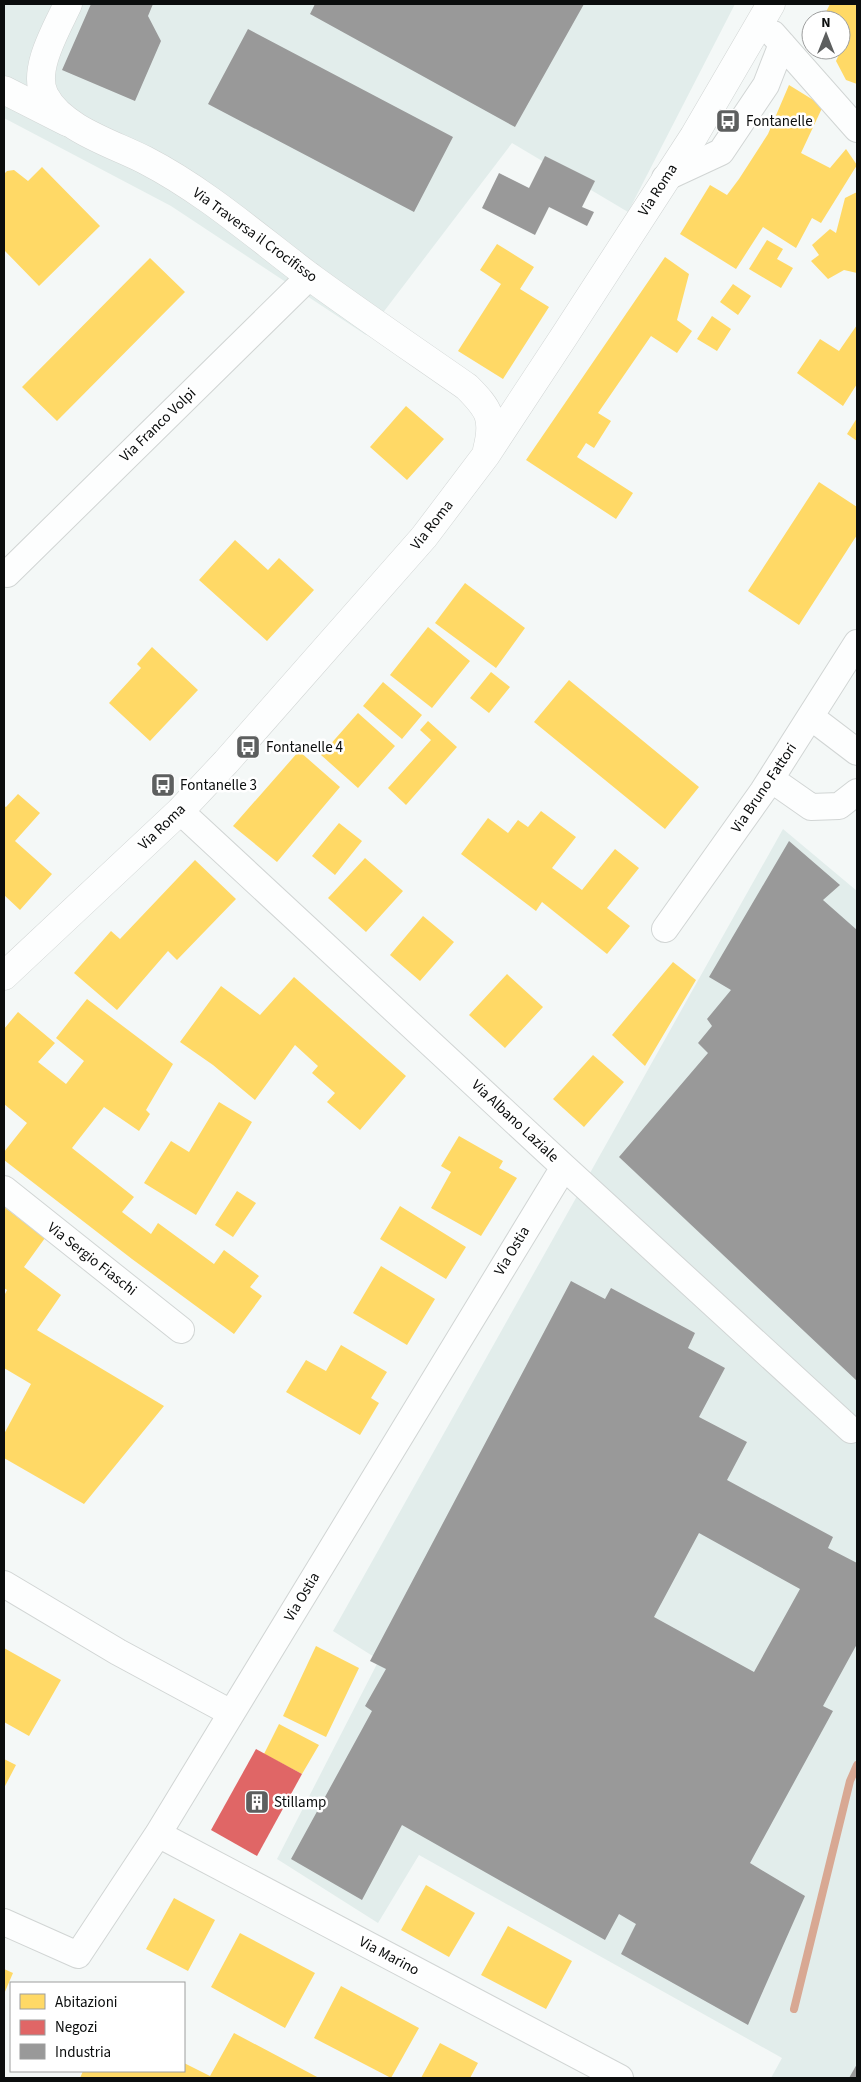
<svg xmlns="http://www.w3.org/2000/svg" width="861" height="2082" viewBox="0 0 861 2082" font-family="'Source Sans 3',sans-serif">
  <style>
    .built { fill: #e2edeb }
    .homes { fill: #ffd966 }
    .shops { fill: #e06666 }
    .industry { fill: #999; fill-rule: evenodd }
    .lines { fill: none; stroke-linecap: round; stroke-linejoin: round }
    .stream { stroke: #d8a893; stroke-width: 8 }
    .minor-casing { stroke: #d1d5d4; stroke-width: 28 }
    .tertiary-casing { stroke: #d1d5d4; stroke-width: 29 }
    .secondary-casing { stroke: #d1d5d4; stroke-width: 29 }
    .minor { stroke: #fdfefe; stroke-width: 26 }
    .tertiary { stroke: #fdfefe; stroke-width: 28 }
    .secondary { stroke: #fdfefe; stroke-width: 28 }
    .labels { text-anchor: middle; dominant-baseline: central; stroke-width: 5; stroke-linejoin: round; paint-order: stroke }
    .poi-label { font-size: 15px; fill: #0b0d0d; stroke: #fff; text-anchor: start }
    .street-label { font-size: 15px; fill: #0b0d0d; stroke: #fff }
  </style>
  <rect width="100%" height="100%" fill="#f4f8f7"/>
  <!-- built -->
  <path class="built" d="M4,4H735L628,212L512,143L366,335L171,206L4,118Z
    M783,829L857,891V2078H771L782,2058L419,1855L378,1923L277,1859L379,1660L333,1631Z"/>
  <!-- homes -->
  <path class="homes" d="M830,4H857V84L846,80L836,61L841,50V20H822Z
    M789,85L823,106L801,153L830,168L846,149L857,165L821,223L812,218L796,248L763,227L736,269L680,234L710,185L727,195L739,179L768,134Z
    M42,167L100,226L39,286L4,250V174L7,171L14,170L28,181Z
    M857,192V273L844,270L828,279L811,261L819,255L812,245L830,229L836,233L845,198Z
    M767,240L783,249L777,259L793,268L781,288L749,269Z
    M497,244L534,267L520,289L549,307L503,379L458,351L501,284L480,270Z
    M665,257L689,274L677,320L692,331L677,353L651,336L598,413L611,421L594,448L586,443L577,457L633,493L616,519L526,460Z
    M150,258L185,292L57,421L22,387Z
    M733,284L751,296L738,315L720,302Z
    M712,316L731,329L717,351L697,339Z
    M857,325V384L843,406L797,373L820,339L839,351Z
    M406,406L444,439L407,480L370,447Z
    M857,418V441L847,434Z
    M819,482L857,507V535L799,625L748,591Z
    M235,540L268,570L279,558L314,590L267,641L199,580Z
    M465,583L525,628L496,668L435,623Z
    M428,627L470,661L432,708L390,675Z
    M152,647L198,690L150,741L109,703L141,668L137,664Z
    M491,672L510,687L489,713L470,698Z
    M569,680L699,787L665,829L534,722Z
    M383,682L422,715L402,739L363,706Z
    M358,713L395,746L358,788L321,755Z
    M428,721L457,747L406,805L388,788L431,740L420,730Z
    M299,751L340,787L277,862L233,826Z
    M18,794L40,813L15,841L52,874L20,910L4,895V806L6,807Z
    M541,811L576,837L552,868L582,890L615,849L639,868L607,908L630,926L607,954L542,902L536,911L461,854L488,818L508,833L518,820L528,827Z
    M339,823L362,841L335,875L312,856Z
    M365,858L403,891L366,932L328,898Z
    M195,860L236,899L177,960L168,951L117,1010L74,973L111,931L120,939Z
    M423,916L454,942L420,981L390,955Z
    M673,962L696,980L645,1066L612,1035Z
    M507,974L543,1007L505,1048L469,1015Z
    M294,977L406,1076L360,1130L327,1102L335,1093L312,1073L318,1066L295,1045L255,1100L213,1065L180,1042L221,986L260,1015Z
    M87,999L173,1064L146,1110L150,1114L139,1131L104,1107L72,1148L134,1197L122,1212L151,1234L158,1223L214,1264L224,1250L259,1276L250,1287L262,1296L234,1334L132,1259L4,1160V1152L27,1123L4,1104V1029L18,1012L55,1043L38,1062L66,1084L84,1061L56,1038Z
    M593,1055L624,1082L584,1127L553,1099Z
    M219,1102L252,1122L196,1215L144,1183L171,1141L189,1152Z
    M459,1136L503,1161L499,1168L517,1178L481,1236L431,1208L451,1172L441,1166Z
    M237,1191L256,1203L233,1237L215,1225Z
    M400,1206L466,1247L446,1279L380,1239Z
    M4,1207L45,1238L24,1267L61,1295L37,1330L164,1406L84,1504L4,1458V1434L31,1384L4,1368V1296L7,1290L4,1288Z
    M381,1266L435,1299L407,1345L353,1313Z
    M341,1345L387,1372L371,1398L379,1403L360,1435L286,1392L306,1360L326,1371Z
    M316,1646L359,1668L326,1737L283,1716Z
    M4,1648L61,1680L29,1736L4,1722Z
    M279,1724L319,1745L302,1774L264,1754Z
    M4,1759L16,1765L4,1788Z
    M426,1885L475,1913L449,1957L401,1930Z
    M174,1898L215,1920L188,1971L146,1949Z
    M508,1926L572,1961L546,2009L481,1975Z
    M240,1933L315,1973L285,2028L211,1987Z
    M4,1969L13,1973L4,1994Z
    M341,1986L419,2028L391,2078L314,2038Z
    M234,2033L319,2078H80L83,2071H184V2063L210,2076Z
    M440,2043L478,2063L470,2078H421Z"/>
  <!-- shops -->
  <path class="shops" d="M256,1749L302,1774L257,1856L211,1830Z"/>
  <!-- industry -->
  <path class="industry" d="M91,4H153L148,16L161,41L135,101L62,70Z
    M315,4H584L515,127L310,14Z
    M248,29L453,137L414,212L208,104Z
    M545,156L595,181L582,207L594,212L587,226L549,207L535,235L482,208L499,173L529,188Z
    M789,841L840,885L823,900L857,930V1381L619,1157L708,1053L698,1043L712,1026L707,1019L731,990L709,977Z
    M571,1281L605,1299L611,1288L695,1333L688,1348L725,1368L699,1417L747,1442L727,1480L833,1537L828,1548L857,1563V1644L823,1706L833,1711L750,1863L805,1896L748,2025L621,1954L636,1924L619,1914L605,1940L402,1825L362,1900L291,1859L372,1711L365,1706L386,1669L370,1661ZM699,1533L800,1589L754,1672L654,1617Z
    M857,2064V2078H849Z"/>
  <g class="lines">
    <!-- stream -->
    <path class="stream" d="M794,2009L850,1781L857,1765"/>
    <defs>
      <path id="minor" d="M773,34L857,129
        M665,178L721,152L766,85L782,44
        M7,574L310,276
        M811,717L857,752
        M771,779L811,807L839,806L857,792
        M180,811L564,1167L851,1430
        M665,929L763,791L857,643
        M4,1189L181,1330
        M4,1584L118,1652L231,1713
        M158,1834L620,2078
        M4,1922L78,1955L158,1834L564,1167"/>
      <path id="tertiary" d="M4,90L67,122"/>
      <path id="secondary" d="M68,4C57,28 31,71 45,96C62,129 114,144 145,160C205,191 256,236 309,276C361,314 414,350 467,387C489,409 495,418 487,450
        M4,976L180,811L226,762L424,537L486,455L563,338L694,136L771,4"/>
    </defs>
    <!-- minor casing -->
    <use href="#minor" class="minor-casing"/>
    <!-- tertiary casing -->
    <use href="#tertiary" class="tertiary-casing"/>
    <!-- secondary casing -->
    <use href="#secondary" class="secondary-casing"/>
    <!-- minor -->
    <use href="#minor" class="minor"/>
    <!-- tertiary -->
    <use href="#tertiary" class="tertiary"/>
    <!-- secondary -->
    <use href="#secondary" class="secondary"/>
  </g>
  <!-- icons -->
  <defs>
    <symbol id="bus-square" viewBox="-11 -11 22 22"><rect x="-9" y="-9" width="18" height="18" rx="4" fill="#5d5f5f" stroke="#fff"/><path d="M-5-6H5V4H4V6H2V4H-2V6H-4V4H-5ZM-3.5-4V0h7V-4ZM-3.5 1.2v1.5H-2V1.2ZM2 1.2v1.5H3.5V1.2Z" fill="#fff"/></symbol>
    <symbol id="building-square" viewBox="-11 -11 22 22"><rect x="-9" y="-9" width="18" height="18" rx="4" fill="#5d5f5f" stroke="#fff"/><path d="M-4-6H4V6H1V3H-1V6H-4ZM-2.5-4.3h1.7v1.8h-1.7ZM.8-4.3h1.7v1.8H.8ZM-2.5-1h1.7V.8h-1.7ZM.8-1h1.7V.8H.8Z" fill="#fff"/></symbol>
  </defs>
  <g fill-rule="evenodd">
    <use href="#bus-square" x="714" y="107" width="28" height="28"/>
    <use href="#bus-square" x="234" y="733" width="28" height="28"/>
    <use href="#bus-square" x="149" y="771" width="28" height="28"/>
    <use href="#building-square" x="243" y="1788" width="28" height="28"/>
  </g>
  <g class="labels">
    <!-- poi labels -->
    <g class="poi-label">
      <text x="746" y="121">Fontanelle</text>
      <text x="266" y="747">Fontanelle 4</text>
      <text x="180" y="785">Fontanelle 3</text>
      <text x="274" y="1802">Stillamp</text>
    </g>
    <!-- street labels -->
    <g class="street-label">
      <text transform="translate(658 190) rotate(-57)">Via Roma</text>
      <text transform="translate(255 235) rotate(36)">Via Traversa il Crocifisso</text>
      <text transform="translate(158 425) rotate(-44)">Via Franco Volpi</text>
      <text transform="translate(432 525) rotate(-52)">Via Roma</text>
      <text transform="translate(764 788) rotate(-56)">Via Bruno Fattori</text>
      <text transform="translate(162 827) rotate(-44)">Via Roma</text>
      <text transform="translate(515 1121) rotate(43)">Via Albano Laziale</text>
      <text transform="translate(512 1251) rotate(-59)">Via Ostia</text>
      <text transform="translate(92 1259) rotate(38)">Via Sergio Fiaschi</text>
      <text transform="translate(302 1597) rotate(-59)">Via Ostia</text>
      <text transform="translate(389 1956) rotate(28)">Via Marino</text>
    </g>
  </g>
  <!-- border -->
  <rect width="861" height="2082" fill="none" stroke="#0b0d0d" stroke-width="10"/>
  <!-- legend -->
  <rect x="10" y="1982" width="175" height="90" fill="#ffffff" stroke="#9d9e9e"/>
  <rect x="20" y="1994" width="25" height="15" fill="#ffd966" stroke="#9d9e9e"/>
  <text x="55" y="2007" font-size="15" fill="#0b0d0d">Abitazioni</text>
  <rect x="20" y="2020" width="25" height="15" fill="#e06666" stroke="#9d9e9e"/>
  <text x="55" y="2032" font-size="15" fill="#0b0d0d">Negozi</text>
  <rect x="20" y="2044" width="25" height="15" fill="#999999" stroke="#9d9e9e"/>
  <text x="55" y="2057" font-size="15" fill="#0b0d0d">Industria</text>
  <!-- north arrow -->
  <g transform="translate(826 35)"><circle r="24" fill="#ffffff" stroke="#9d9e9e"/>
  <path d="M0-4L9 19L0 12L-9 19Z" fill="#5d5f5f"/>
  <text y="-8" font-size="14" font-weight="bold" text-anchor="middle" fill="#0b0d0d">N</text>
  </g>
</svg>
